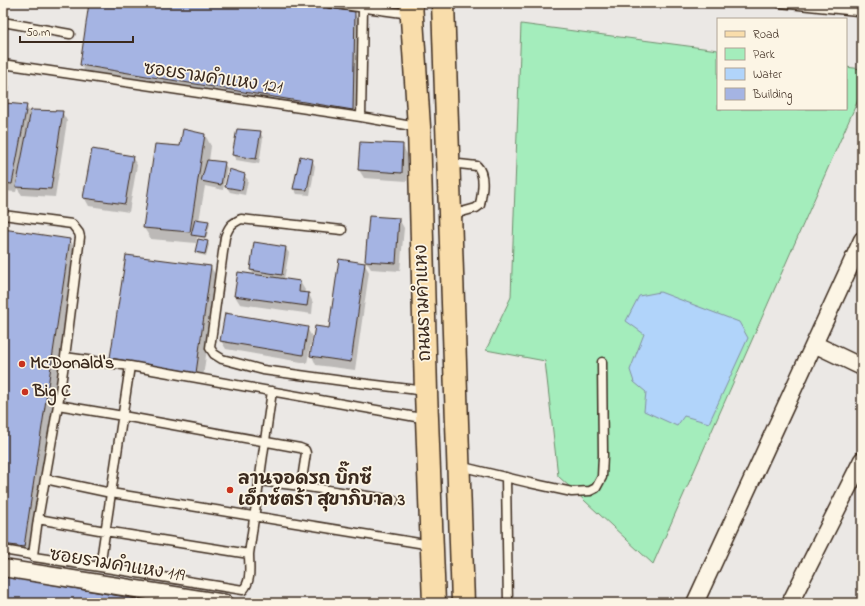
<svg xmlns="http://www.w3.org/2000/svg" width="865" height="606" viewBox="0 0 865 606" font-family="'Indie Flower','Playpen Sans Thai',sans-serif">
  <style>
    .green { fill: #a4edbc; stroke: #708c6d }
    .water { fill: #b1d4fa; stroke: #8290a2 }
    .shadow { fill: #0003 }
    .building { fill: #a5b4e3; stroke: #3b2a1e }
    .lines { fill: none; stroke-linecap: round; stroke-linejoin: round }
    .service-casing { stroke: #3b2a1e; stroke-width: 11 }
    .minor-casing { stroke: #3b2a1e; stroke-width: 19 }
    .primary-casing { stroke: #3b2a1e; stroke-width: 25 }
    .service { stroke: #fcf5e5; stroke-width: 8 }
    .minor { stroke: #fcf5e5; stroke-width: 16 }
    .primary { stroke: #f9ddab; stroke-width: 22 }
    .poi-dot { fill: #c8321e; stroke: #fcf5e5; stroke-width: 1.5 }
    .labels { text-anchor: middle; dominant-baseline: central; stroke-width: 3.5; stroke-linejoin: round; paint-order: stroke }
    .street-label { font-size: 18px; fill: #3b2a1e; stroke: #fcf5e5 }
    .poi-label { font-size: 18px; font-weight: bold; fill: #3b2a1e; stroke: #fcf5e5; text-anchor: start }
  </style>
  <rect width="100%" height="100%" fill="#ebe8e5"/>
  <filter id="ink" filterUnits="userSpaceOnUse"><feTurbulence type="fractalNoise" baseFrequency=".025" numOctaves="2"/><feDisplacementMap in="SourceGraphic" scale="8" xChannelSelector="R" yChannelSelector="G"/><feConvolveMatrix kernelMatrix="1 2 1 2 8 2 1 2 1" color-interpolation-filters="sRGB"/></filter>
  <g filter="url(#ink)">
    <!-- green -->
    <path class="green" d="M521,24L718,50V109H846V67L862,69V91L653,564L558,476L545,361L486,350L511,297Z"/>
    <!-- water -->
    <path class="water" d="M660,292L739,322L748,338L709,423L684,416L677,426L644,411L646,392L634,382L630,370L644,334L626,321L639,296Z"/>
    <!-- shadow -->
    <path class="shadow" d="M90,3H291L354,13L361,24L359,121L87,76L81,65Z
      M3,76L10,87L7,104L26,106L31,115L62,112L67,121L55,197L22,195L17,188L16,192L3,191Z
      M260,132L263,138L259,164L236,160L233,155Z
      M205,135L211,146L209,161L224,163L227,168L223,190L205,186L199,221L208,222L210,224L206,239L197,237L196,243L151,239L144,228L181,147Z
      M402,145L407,154V181L364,178L359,170Z
      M132,157L137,165L129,212L89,206L84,197Z
      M312,160L315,166L310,195L297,194L294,188Z
      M244,175L248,180L245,195L230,192L226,186Z
      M399,219L404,228L400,271L371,269L366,261Z
      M3,230L70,240L76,251L30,558L3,554Z
      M208,242L209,245L206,256L197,254L196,252Z
      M285,247L289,253L284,279L300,282L305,290L304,294H309L313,303L312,314L240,304L235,296L254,275L251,270Z
      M364,263L369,272L355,370L316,365L312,356L316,327L330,329Z
      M211,267L217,278L202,384L117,369L111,358Z
      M307,328L312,337L307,363L226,349L221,341Z"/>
    <!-- building -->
    <path class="building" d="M89,3H297L355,12L353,110L80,65Z
      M5,103L27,105L12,184L3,183V111Z
      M31,110L63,111L51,189L16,187Z
      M183,129L205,134L190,232L143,228L155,144L180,146Z
      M237,129L261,131L256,159L232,155Z
      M360,142L403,144L402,173L358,170Z
      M92,149L133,156L125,204L83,198Z
      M300,156L313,159L307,190L293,189Z
      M207,160L225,162L221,185L201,181Z
      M229,169L245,174L242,190L225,187Z
      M369,216L399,218L396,263L365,261Z
      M195,219L209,221L205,237L191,235Z
      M3,229L70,239L24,547L3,544Z
      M198,239L208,241L205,254L195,252Z
      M254,242L286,247L282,275L250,270Z
      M126,255L211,266L196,373L110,358Z
      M339,259L365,263L351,362L310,356L315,326L329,328Z
      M238,272L300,281L299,292L309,293L307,306L234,296Z
      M225,313L308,327L303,355L220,341Z
      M3,576L160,603H3Z"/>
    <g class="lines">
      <defs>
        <path id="service" d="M329,3L410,14
          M780,3L857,11L862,9
          M3,22L70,34
          M3,64L361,117L417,127
          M361,117L363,8
          M450,163L477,166C486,175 482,193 480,205L476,208L451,215
          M3,215L72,224L79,233L80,237L65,357L58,405L123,416L300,448L305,450L306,453L301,486L394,500
          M342,230L241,219C231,224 229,226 225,237L210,348L214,354L222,359L263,370L343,381L426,391
          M65,357L130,366L427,419
          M58,405L38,519L33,555L34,557L100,567L243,590C252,581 249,566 249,554L272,391
          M459,466L530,483L572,492L590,491L596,488L602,477L603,455L602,362
          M506,477L508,603
          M45,479L111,493L431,545
          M259,481L301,486
          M38,519L105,531L249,554
          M3,550L33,555
          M100,567L130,366"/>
        <path id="minor" d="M814,344L862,367
          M3,568L225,603
          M695,603L862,240
          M790,603L862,460"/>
        <path id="primary" d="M411,3L419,127L426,392L434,603
          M443,3C451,203 455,403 463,603"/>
      </defs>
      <!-- service casing -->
      <use href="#service" class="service-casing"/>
      <!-- minor casing -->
      <use href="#minor" class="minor-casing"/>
      <!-- primary casing -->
      <use href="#primary" class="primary-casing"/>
      <!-- service -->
      <use href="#service" class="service"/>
      <!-- minor -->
      <use href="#minor" class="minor"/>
      <!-- primary -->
      <use href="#primary" class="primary"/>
    </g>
  </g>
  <!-- markers -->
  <g class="poi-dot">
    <circle cx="22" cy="364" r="4"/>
    <circle cx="25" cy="392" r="4"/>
    <circle cx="230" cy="490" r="4"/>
  </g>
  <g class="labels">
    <!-- street labels -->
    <g class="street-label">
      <text transform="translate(213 79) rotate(8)">ซอยรามคำแหง 121</text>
      <text transform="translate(424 303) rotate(-92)">ถนนรามคำแหง</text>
      <text transform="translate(117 566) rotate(9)">ซอยรามคำแหง 119</text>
    </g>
    <!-- poi labels -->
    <g class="poi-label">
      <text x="30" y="364">McDonald's</text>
      <text x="33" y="392">Big C</text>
      <text x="238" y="480">ลานจอดรถ บิ๊กซี<tspan x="238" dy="21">เอ็กซ์ตร้า สุขาภิบาล 3</tspan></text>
    </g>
  </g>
  <!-- margin -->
  <rect width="865" height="606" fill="none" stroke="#fcf5e5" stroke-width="16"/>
  <rect x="8" y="8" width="849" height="590" fill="none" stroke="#3b2a1e" stroke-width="1.5" filter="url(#ink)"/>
  <!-- legend -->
  <rect x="717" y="18" width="130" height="92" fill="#fcf5e5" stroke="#afa495"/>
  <rect x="725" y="31" width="20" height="6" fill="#f9ddab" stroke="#afa495"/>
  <text x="753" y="38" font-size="12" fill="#3b2a1e">Road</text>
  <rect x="725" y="48" width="20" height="12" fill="#a4edbc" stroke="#afa495"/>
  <text x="753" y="58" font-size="12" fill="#3b2a1e">Park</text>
  <rect x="725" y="68" width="20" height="12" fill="#b1d4fa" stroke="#afa495"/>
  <text x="753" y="78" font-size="12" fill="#3b2a1e">Water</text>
  <rect x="725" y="88" width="20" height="12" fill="#a5b4e3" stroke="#afa495"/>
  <text x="753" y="98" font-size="12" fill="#3b2a1e">Building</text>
  <!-- scale -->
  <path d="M20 36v6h113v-6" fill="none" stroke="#3b2a1e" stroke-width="2"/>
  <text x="26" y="36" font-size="12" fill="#3b2a1e" stroke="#fcf5e5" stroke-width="3" paint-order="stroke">50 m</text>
</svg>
